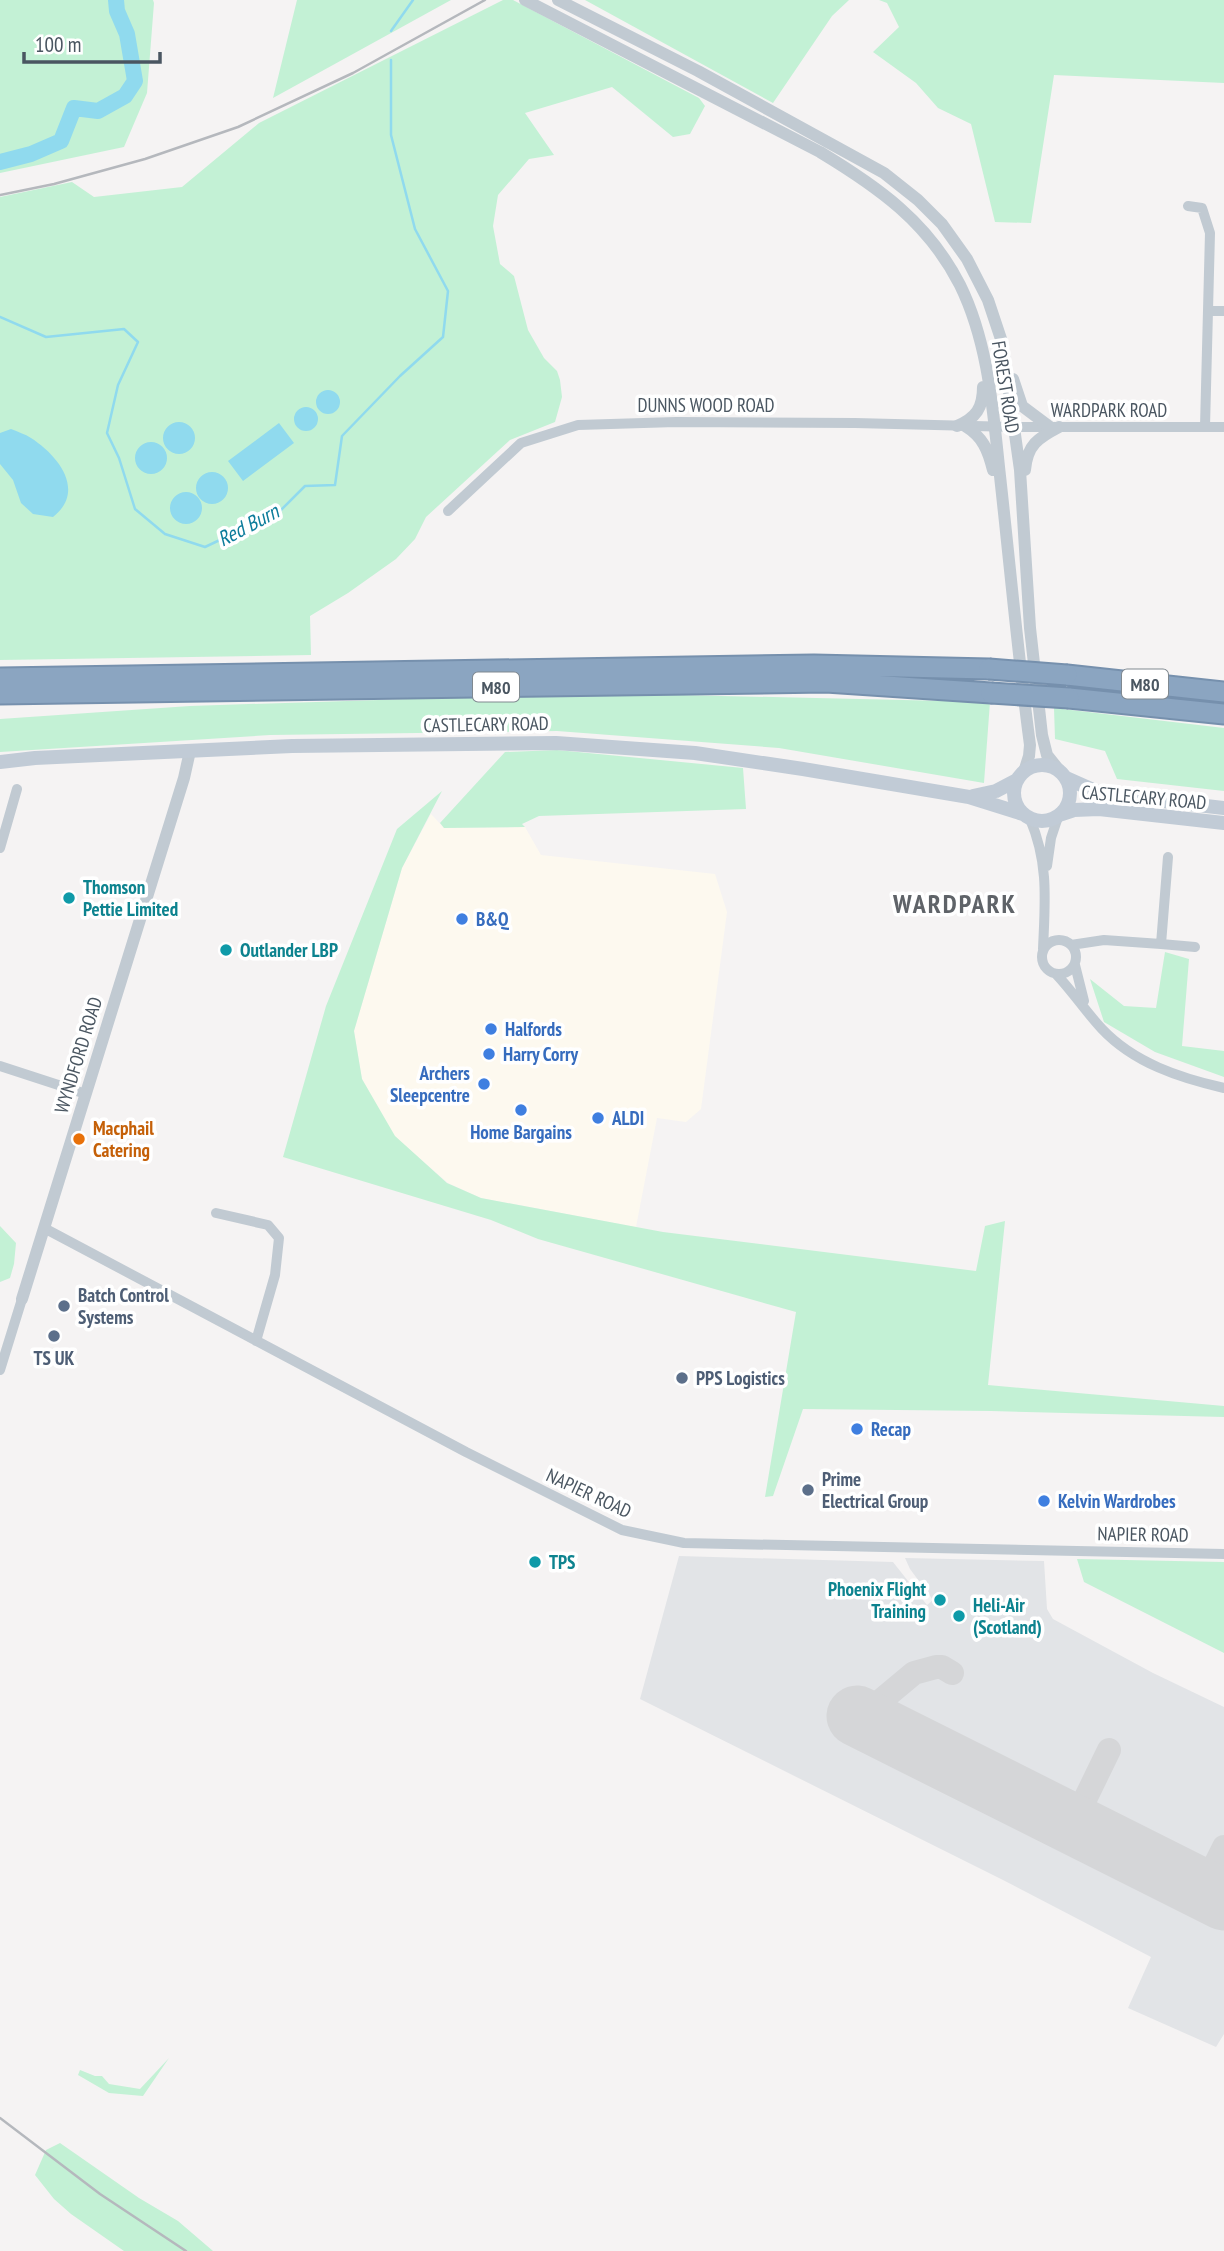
<svg xmlns="http://www.w3.org/2000/svg" width="1224" height="2251" viewBox="0 0 1224 2251" font-family="'PT Sans Narrow',sans-serif">
  <style>
    .commercial { fill: #fdf9ef }
    .airport { fill: #e2e4e7 }
    .green { fill: #c3f1d5 }
    .water { fill: #90daee }
    .lines { fill: none; stroke-linecap: round; stroke-linejoin: round }
    .stream { stroke: #90daee; stroke-width: 2.5 }
    .river { stroke: #90daee; stroke-width: 16 }
    .taxiway { stroke: #d5d6d8; stroke-width: 24 }
    .runway { stroke: #d5d6d8; stroke-width: 61 }
    .motorway-casing { stroke: #7690ad; stroke-width: 23 }
    .minor { stroke: #c1cad2; stroke-width: 10 }
    .tertiary { stroke: #c1cad2; stroke-width: 12 }
    .secondary { stroke: #c1cbd6; stroke-width: 14 }
    .motorway { stroke: #8ba5c1; stroke-width: 19 }
    .rail { stroke: #b5b8bd; stroke-width: 2.5 }
    .motorway-bridge-casing { stroke: #7690ad; stroke-width: 23; stroke-linecap: butt }
    .motorway-bridge { stroke: #8ba5c1; stroke-width: 19 }
    .culture-dot { fill: #0f9aa8; stroke: #fff; stroke-width: 2.5 }
    .shop-dot { fill: #3f7fe0; stroke: #fff; stroke-width: 2.5 }
    .food-dot { fill: #e8710a; stroke: #fff; stroke-width: 2.5 }
    .service-dot { fill: #5c6f8a; stroke: #fff; stroke-width: 2.5 }
    .labels { text-anchor: middle; dominant-baseline: central; stroke-width: 7; stroke-linejoin: round; paint-order: stroke }
    .shield { fill: #fff; stroke: #808990; stroke-width: 2 }
    .shield-label { font-size: 18px; font-weight: bold; fill: #4a5661 }
    .street-label { font-size: 19px; fill: #4a5661; stroke: #fff }
    .culture-label { font-size: 19px; font-weight: bold; fill: #0d838f; stroke: #fff; text-anchor: start }
    .shop-label { font-size: 19px; font-weight: bold; fill: #366cbe; stroke: #fff; text-anchor: start }
    .food-label { font-size: 19px; font-weight: bold; fill: #c56008; stroke: #fff; text-anchor: start }
    .service-label { font-size: 19px; font-weight: bold; fill: #4e5e75; stroke: #fff; text-anchor: start }
    .water-label { font-size: 21px; font-style: italic; fill: #0c7c9b; stroke: #fff }
    .district-label { font-size: 26px; font-weight: bold; letter-spacing: 2px; fill: #5f6368; stroke: #fff }
  </style>
  <rect width="100%" height="100%" fill="#f5f3f3"/>
  <!-- commercial -->
  <path class="commercial" d="M431,814L444,828L525,827L541,855L715,874L727,912L701,1109L686,1122L657,1118L636,1227L481,1198L448,1183L394,1136L362,1079L354,1031L402,868Z"/>
  <!-- airport -->
  <path class="airport" d="M679,1556L893,1562L927,1605L933,1600L910,1569L905,1558L1044,1561L1047,1609L1053,1619L1153,1673L1224,1707V2034L1216,2047L1128,2008L1151,1957L1003,1880L640,1699Z"/>
  <!-- green -->
  <path class="green" d="M0,0H153L154,3L147,93L124,147L0,173Z
    M297,0H451L273,98Z
    M503,0H513L699,98L705,106L690,134L673,137L612,87L525,113L554,155L529,159L498,195L493,226L500,264L514,276L528,330L544,358L557,371L560,380L562,397L555,422L510,440L426,517L415,539L396,559L348,593L310,616L311,655L0,660V197L72,182L94,197L182,187L259,123Z
    M585,0H849L832,16L773,103Z
    M879,0H1224V83L1054,75L1031,223L995,222L971,124L938,108L916,83L873,52L899,27L887,3Z
    M593,693L990,702L984,783L779,748L557,731L270,735L0,752V719L190,706Z
    M1054,708L1224,728V791L1117,779L1105,751L1055,739Z
    M557,750L743,768L746,809L539,816L522,824L525,827L444,828L440,823L505,752Z
    M442,791L402,868L354,1031L362,1079L395,1136L447,1183L481,1198L663,1232L976,1271L985,1226L1005,1221L988,1385L1224,1406V1417L991,1411L803,1409L773,1496L765,1497L796,1312L538,1239L491,1220L283,1157L326,1006L397,829Z
    M1165,952L1189,959L1182,1046L1224,1051V1077L1155,1052L1104,1022L1090,979L1124,1006L1156,1008Z
    M0,1226L16,1243L14,1264L10,1278L0,1282Z
    M1077,1559L1224,1562V1653L1084,1582Z
    M169,2058L143,2096L109,2093L78,2075L80,2070L95,2076H102L109,2084L140,2089Z
    M60,2143L139,2198L178,2221L213,2251H124L71,2214L54,2199L35,2175L46,2150Z"/>
  <!-- water -->
  <path class="water" d="M316 402a12 12 0 1 1 24 0a12 12 0 1 1-24 0Z
    M294 419a12 12 0 1 1 24 0a12 12 0 1 1-24 0Z
    M163 438a16 16 0 1 1 32 0a16 16 0 1 1-32 0Z
    M279,423L294,443L243,481L228,461Z
    M11,429C18,432 25,434 31,438C59,456 86,491 53,517L33,514L21,503L13,480L0,464V433Z
    M135 458a16 16 0 1 1 32 0a16 16 0 1 1-32 0Z
    M196 488a16 16 0 1 1 32 0a16 16 0 1 1-32 0Z
    M170 508a16 16 0 1 1 32 0a16 16 0 1 1-32 0Z"/>
  <g class="lines">
    <!-- stream -->
    <path class="stream" d="M391,31L413,0
      M0,317L46,337L124,329L138,342L118,385L107,433L119,458L135,509L165,534L205,547L279,512L305,486L335,485L342,436L400,376L443,337L448,291L415,229L391,135V60"/>
    <!-- river -->
    <path class="river" d="M0,162L31,154L61,141L74,108L98,111L125,96L135,81L127,34L117,11L116,0"/>
    <!-- taxiway -->
    <path class="taxiway" d="M869,1723L878,1703L914,1673L936,1667H942L952,1673
      M1073,1824L1109,1750
      M1203,1889L1224,1847"/>
    <!-- runway -->
    <path class="runway" d="M857,1716L1224,1900"/>
    <defs>
      <path id="motorway" d="M1067,675L1224,692
        M0,678L814,665L989,669
        M0,694L826,682L991,693
        M1069,698L1224,714"/>
    </defs>
    <!-- motorway casing -->
    <use href="#motorway" class="motorway-casing"/>
    <!-- minor -->
    <path class="minor" d="M1188,206L1202,208L1210,233L1205,427
      M1208,311H1224
      M448,511L521,443L578,425L676,422L855,423L1014,427H1224
      M1030,819C1049,863 1045,902 1043,949
      M0,848L17,789
      M1047,866L1051,838L1058,817
      M1042 957a17 17 0 1 1 34 0a17 17 0 1 1-34 0Z
      M1161,944L1195,947
      M1071,945L1104,940L1161,944L1168,857
      M1075,965L1084,1001
      M1056,974C1073,992 1086,1012 1102,1029C1134,1063 1180,1078 1224,1088
      M0,1066L86,1094
      M216,1213L268,1225L279,1238L275,1275L256,1341
      M44,1228L466,1452L622,1530L684,1543L1224,1554
      M0,1370L22,1299"/>
    <!-- tertiary -->
    <path class="tertiary" d="M525,0L820,152C878,187 928,222 960,285C989,344 993,412 1000,476C1010,566 1018,656 1030,745L1029,756L1024,772
      M558,0L698,71L884,173L918,200L942,224L967,259L988,300L1002,342L1020,470L1030,628L1042,735L1047,755L1059,770
      M1013,379L1022,406L1050,427
      M957,426C976,418 983,408 983,387
      M965,426C983,437 988,450 993,470
      M1025,470C1027,445 1038,438 1059,427
      M22,1299L184,778L190,751"/>
    <!-- secondary -->
    <path class="secondary" d="M0,762L35,758L292,746L556,743L695,753L803,769L969,797L1023,814
      M1014 793a28 28 0 1 1 56 0a28 28 0 1 1-56 0Z
      M1066,778L1102,794L1224,808
      M973,796L996,791L1017,780
      M1062,814L1074,810L1099,809L1224,823"/>
    <!-- motorway -->
    <use href="#motorway" class="motorway"/>
    <!-- rail -->
    <path class="rail" d="M0,195L54,184L145,159L238,127L353,73L485,0
      M0,2118L100,2194L186,2251"/>
    <defs>
      <path id="motorway-bridge" d="M989,669L1067,675
        M991,693L1069,698"/>
    </defs>
    <!-- motorway-bridge casing -->
    <use href="#motorway-bridge" class="motorway-bridge-casing"/>
    <!-- motorway-bridge -->
    <use href="#motorway-bridge" class="motorway-bridge"/>
  </g>
  <!-- markers -->
  <g class="culture-dot">
    <circle cx="69" cy="898" r="7"/>
    <circle cx="226" cy="950" r="7"/>
    <circle cx="535" cy="1562" r="7"/>
    <circle cx="940" cy="1600" r="7"/>
    <circle cx="959" cy="1616" r="7"/>
  </g>
  <g class="shop-dot">
    <circle cx="462" cy="919" r="7"/>
    <circle cx="491" cy="1029" r="7"/>
    <circle cx="489" cy="1054" r="7"/>
    <circle cx="484" cy="1084" r="7"/>
    <circle cx="521" cy="1110" r="7"/>
    <circle cx="598" cy="1118" r="7"/>
    <circle cx="857" cy="1429" r="7"/>
    <circle cx="1044" cy="1501" r="7"/>
  </g>
  <circle class="food-dot" cx="79" cy="1139" r="7"/>
  <g class="service-dot">
    <circle cx="64" cy="1306" r="7"/>
    <circle cx="54" cy="1336" r="7"/>
    <circle cx="682" cy="1378" r="7"/>
    <circle cx="808" cy="1490" r="7"/>
  </g>
  <g class="labels">
    <!-- shield labels -->
    <g class="shield">
      <rect x="1122" y="669.5" width="46" height="29" rx="5"/>
      <rect x="473" y="672.5" width="46" height="29" rx="5"/>
    </g>
    <g class="shield-label">
      <text x="1145" y="684">M80</text>
      <text x="496" y="687">M80</text>
    </g>
    <!-- street labels -->
    <g class="street-label">
      <text transform="translate(1006 387) rotate(81)">FOREST ROAD</text>
      <text x="706" y="405">DUNNS WOOD ROAD</text>
      <text x="1109" y="410">WARDPARK ROAD</text>
      <text transform="translate(486 724) rotate(-1)">CASTLECARY ROAD</text>
      <text transform="translate(1144 797) rotate(5)">CASTLECARY ROAD</text>
      <text transform="translate(78 1055) rotate(-73)">WYNDFORD ROAD</text>
      <text transform="translate(589 1493) rotate(25)">NAPIER ROAD</text>
      <text transform="translate(1143 1534) rotate(1)">NAPIER ROAD</text>
    </g>
    <!-- culture labels -->
    <g class="culture-label">
      <text x="83" y="887">Thomson<tspan x="83" dy="22">Pettie Limited</tspan></text>
      <text x="240" y="950">Outlander LBP</text>
      <text x="549" y="1562">TPS</text>
      <text x="926" y="1589" text-anchor="end">Phoenix Flight<tspan x="926" dy="22">Training</tspan></text>
      <text x="973" y="1605">Heli-Air<tspan x="973" dy="22">(Scotland)</tspan></text>
    </g>
    <!-- shop labels -->
    <g class="shop-label">
      <text x="476" y="919">B&amp;Q</text>
      <text x="505" y="1029">Halfords</text>
      <text x="503" y="1054">Harry Corry</text>
      <text x="470" y="1073" text-anchor="end">Archers<tspan x="470" dy="22">Sleepcentre</tspan></text>
      <text x="612" y="1118">ALDI</text>
      <text x="521" y="1132" text-anchor="middle">Home Bargains</text>
      <text x="871" y="1429">Recap</text>
      <text x="1058" y="1501">Kelvin Wardrobes</text>
    </g>
    <!-- food labels -->
    <g class="food-label">
      <text x="93" y="1128">Macphail<tspan x="93" dy="22">Catering</tspan></text>
    </g>
    <!-- service labels -->
    <g class="service-label">
      <text x="78" y="1295">Batch Control<tspan x="78" dy="22">Systems</tspan></text>
      <text x="54" y="1358" text-anchor="middle">TS UK</text>
      <text x="696" y="1378">PPS Logistics</text>
      <text x="822" y="1479">Prime<tspan x="822" dy="22">Electrical Group</tspan></text>
    </g>
    <!-- water labels -->
    <g class="water-label">
      <text transform="translate(248 525) rotate(-28)">Red Burn</text>
    </g>
    <!-- district labels -->
    <g class="district-label">
      <text x="955" y="903">WARDPARK</text>
    </g>
  </g>
  <!-- scale -->
  <path d="M24 52v10h136v-10" fill="none" stroke="#4a5661" stroke-width="3.5"/>
  <text x="35" y="52" font-size="21" fill="#4a5661" stroke="#ffffff" stroke-width="5" paint-order="stroke">100 m</text>
</svg>
